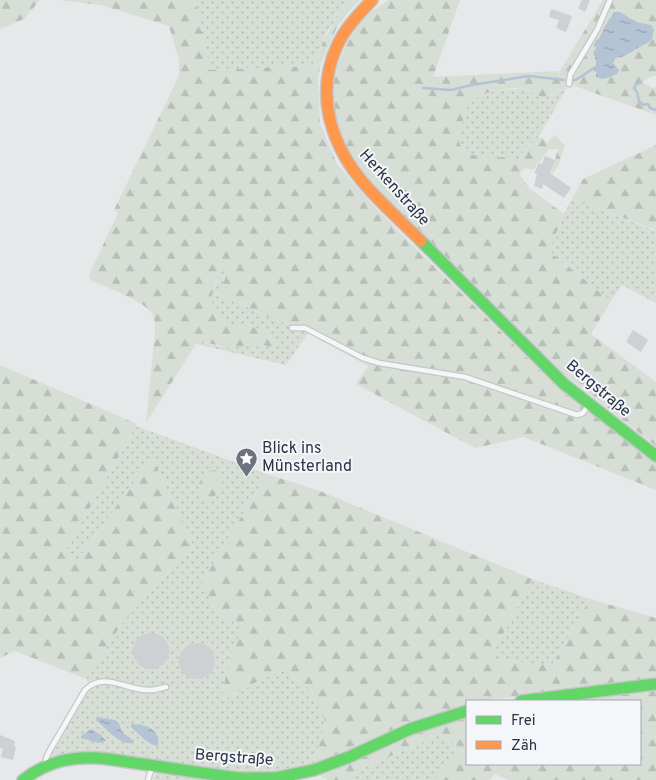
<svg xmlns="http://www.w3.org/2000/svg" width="656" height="780" viewBox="0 0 656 780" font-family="Overpass,sans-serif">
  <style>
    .grass { fill: url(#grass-dots) }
    .forest { fill: url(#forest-firs); fill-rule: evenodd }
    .water { fill: url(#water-ripples) }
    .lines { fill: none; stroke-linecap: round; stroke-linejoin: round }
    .stream { stroke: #b4c4d5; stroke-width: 2.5 }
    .building { fill: #ced0d3 }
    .lane-casing { stroke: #c4c6c8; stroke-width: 7 }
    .fast-casing { stroke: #c4c6c8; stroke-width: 14 }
    .slow-casing { stroke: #c4c6c8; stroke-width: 14 }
    .lane { stroke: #f5f6f7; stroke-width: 4.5 }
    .fast { stroke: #63d668; stroke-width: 11 }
    .slow { stroke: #ff974d; stroke-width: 11 }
    .labels { text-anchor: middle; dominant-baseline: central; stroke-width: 4; stroke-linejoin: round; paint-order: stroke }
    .street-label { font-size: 16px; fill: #2b3445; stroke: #f4f6f9 }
    .poi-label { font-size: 16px; fill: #2b3445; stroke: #f4f6f9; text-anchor: start }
  </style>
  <defs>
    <pattern id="grass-dots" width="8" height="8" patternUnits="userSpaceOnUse" patternTransform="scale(1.25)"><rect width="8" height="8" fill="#d6ded6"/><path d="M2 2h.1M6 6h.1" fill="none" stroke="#b8bfb9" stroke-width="1.8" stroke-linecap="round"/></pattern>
    <pattern id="forest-firs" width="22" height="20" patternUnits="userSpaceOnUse" patternTransform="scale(1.25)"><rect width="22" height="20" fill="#d6ded6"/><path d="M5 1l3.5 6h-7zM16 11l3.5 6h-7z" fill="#b8bfb9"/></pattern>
    <pattern id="water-ripples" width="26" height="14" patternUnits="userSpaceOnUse" patternTransform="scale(1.25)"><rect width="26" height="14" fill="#b4c4d5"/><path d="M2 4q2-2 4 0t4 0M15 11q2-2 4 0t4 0" fill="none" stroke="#93a0af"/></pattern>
  </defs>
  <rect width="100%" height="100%" fill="#e6e8ea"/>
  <!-- grass -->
  <path class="grass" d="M195,0H351L328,30L312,66L210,70Z
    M524,88C534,94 544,100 555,94C559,91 561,89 566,89L538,138L524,150L522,158L515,163L510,157C499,157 476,158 468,153C455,145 460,136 462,125C464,119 462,113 467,107C470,103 477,98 482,95C494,89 511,90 524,88Z
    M572,199L656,231V303L622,285L611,301L549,251L564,214Z
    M230,267L219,295L308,333L286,365L196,344L204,342L219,347L260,344L272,348L262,330C246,327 221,328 214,310C213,305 211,300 212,295C214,287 218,281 219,272Z
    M136,426L267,474L202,582L216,612L243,627L229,660L222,700L281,670L309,688L326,722L312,768L272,775L53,758L51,756L87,692C94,685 99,683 109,685L110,679L104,678L88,683L86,679L123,622L193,545L152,457L77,561L63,555Z
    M532,579L590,599L552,665L490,659Z
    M439,735L458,746L436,780H345L366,767Z
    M158,771L227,780H152Z"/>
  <!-- forest -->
  <path class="forest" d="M0,0H40L24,19L0,29Z
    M58,0H195L210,70L312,66C323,42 333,20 351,0H360L350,10L337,27L321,63L318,78L320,123L337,164L369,201L400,233L557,387L656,462V490L524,437L475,448L356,384L368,366L308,333L219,295L229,268L219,273C217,280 213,288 212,295C211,300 213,305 214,310C224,338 274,315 275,346L272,348L260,344L228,348L204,342L196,344L146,423L155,331C155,325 155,317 151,312C143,301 106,287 92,281L89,275L118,213L114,210L179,76V60L169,26L101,5Z
    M388,0H460L433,77L560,71L603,0H608L588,43L568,75L566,89C558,89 553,96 545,97C537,97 531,90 523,88C514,87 490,91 482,95C477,98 470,103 467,107C462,113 464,119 462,126C459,136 456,146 468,153C477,158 500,157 510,157L515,163L522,158L521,154L538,138L542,137L547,143L555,135L565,145L558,166L550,177L558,149H549L533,170L525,168L520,172V175L529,188L564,214L549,251L611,301L591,334L656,382V446L550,363L369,182C358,165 346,149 339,129C324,89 340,43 369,14C375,9 382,4 388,0Z
    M613,0H656V76H652L642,82L653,88L656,87V115L572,85V83L575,69L601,27ZM627,15L637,22L651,25C642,42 638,56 616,58L613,63L596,77V61L593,53L596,48V42L601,37L607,22Z
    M656,145V230L572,199L583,179Z
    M0,365L137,424L63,555L77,561L152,457L193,545L123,622L86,679L15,651L0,658Z
    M218,470L224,479C222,491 216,496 205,502L199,496C197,485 200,480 206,471Z
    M267,474L320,491L532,579L490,659L552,665L590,599L656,618V678L481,701H467V704L408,722L329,760L313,765L326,722L309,688L281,670L221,700L229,660L243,627L216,612L202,582Z
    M656,690V780H509L495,774L489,780H436L458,746L439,735L366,767L345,780H328L317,774L356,760L422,729L467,716V764H640V701H564Z"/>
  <!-- water -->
  <path class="water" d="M614,12H620L637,22L651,25L654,30C652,45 647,42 638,48C631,53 625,57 616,58L613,63L619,70L617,74C608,77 605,81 596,77V61L593,53L596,48V42C602,36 602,30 607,23C609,19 612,17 614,12Z
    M97,717L115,720L119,723L122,732L134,741L132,743C119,745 107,729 97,721L96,719Z
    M131,724C145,724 161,729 158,746C148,745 139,734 131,727Z
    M91,729L100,734L106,741L98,743L81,738V736Z"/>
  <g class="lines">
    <!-- stream -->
    <path class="stream" d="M572,81C581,79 587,71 596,67
      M641,82L636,85L634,88L637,92L639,101L643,105L648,104L650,108L656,110
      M423,88L451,90L472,85L529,76L564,80"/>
  </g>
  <!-- building -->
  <path class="building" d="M582,0H590L585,12L578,8Z
    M551,9L572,16L566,32L556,28L559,20L549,17Z
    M545,156L555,160L550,173L571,188L564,198L543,184L542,189L534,186L537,174L534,173L539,163L542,164Z
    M633,330L648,340L641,352L626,342Z
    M133 651a18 18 0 1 1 36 0a18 18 0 1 1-36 0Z
    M179 661a18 18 0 1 1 36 0a18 18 0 1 1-36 0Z
    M0,735L15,741L14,747H16L13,760L1,757L3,749L0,748Z"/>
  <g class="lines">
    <defs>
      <path id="lane" d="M569,84L570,75L597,30L610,0
        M292,328H305L363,358L379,363L465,377L577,415L583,413L588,406
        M46,763V758L50,750L85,690C105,670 128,692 151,690C156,690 161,688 166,687
        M148,780L152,767"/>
      <path id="fast" d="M421,241L564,384L656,456
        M521,701L656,684
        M23,780C49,760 76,755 108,759L237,778H276L314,770L349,757L410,729L467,711"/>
      <path id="slow" d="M372,0C359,14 345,28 337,46C314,96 332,148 367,187C384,206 403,223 421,241"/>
    </defs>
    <!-- lane casing -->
    <use href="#lane" class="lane-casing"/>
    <!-- fast casing -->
    <use href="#fast" class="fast-casing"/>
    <!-- slow casing -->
    <use href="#slow" class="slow-casing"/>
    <!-- lane -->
    <use href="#lane" class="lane"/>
    <!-- fast -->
    <use href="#fast" class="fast"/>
    <!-- slow -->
    <use href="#slow" class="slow"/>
  </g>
  <!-- icons -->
  <defs>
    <symbol id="sight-pin" viewBox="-11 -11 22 30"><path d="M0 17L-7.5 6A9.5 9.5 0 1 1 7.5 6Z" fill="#6c737f" stroke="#f4f6f9"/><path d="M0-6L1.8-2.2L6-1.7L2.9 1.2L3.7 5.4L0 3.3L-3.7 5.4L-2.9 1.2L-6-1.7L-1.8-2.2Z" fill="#fff"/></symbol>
  </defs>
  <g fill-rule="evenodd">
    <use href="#sight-pin" x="234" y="446" width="25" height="34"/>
  </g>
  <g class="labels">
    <!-- street labels -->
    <g class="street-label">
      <text transform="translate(394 188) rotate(48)">Herkenstraße</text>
      <text transform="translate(598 389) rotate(40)">Bergstraße</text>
      <text transform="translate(234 758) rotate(4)">Bergstraße</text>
    </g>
    <!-- poi labels -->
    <g class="poi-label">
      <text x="262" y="449">Blick ins<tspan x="262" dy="18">Münsterland</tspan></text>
    </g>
  </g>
  <!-- legend -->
  <rect x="466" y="700" width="175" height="65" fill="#f4f6f9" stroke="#a4a8b1"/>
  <rect x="476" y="716" width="25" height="8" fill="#63d668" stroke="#a4a8b1"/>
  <text x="511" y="725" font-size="15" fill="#2b3445">Frei</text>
  <rect x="476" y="741" width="25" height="8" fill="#ff974d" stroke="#a4a8b1"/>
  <text x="511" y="750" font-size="15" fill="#2b3445">Zäh</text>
</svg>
